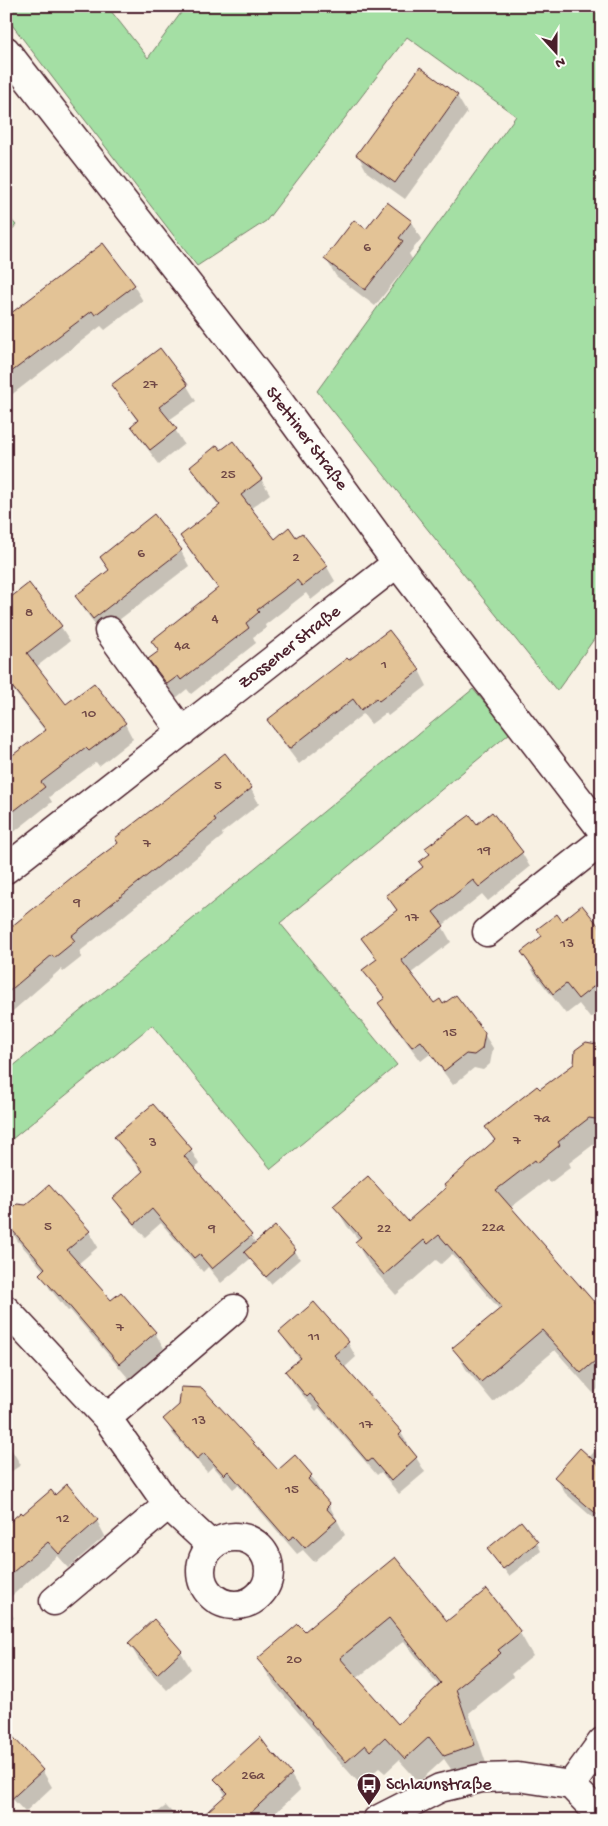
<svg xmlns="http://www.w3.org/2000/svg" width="608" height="1826" viewBox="0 0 608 1826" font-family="'Gochi Hand',sans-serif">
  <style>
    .green { fill: #a4dfa4; stroke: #777f68 }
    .shadow { fill: #0003; fill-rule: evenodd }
    .building { fill: #e3c396; stroke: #4a1f2b; fill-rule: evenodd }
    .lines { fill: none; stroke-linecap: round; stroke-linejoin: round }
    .street-casing { stroke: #4a1f2b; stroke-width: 31 }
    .street { stroke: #fdfcf7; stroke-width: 28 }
    .labels { text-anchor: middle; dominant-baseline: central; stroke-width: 4; stroke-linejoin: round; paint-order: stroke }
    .number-label { font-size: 15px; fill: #704846 }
    .street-label { font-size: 18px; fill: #4a1f2b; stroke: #fdfcf7 }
    .poi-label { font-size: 18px; fill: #4a1f2b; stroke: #fdfcf7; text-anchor: start }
  </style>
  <rect width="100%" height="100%" fill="#f8f1e4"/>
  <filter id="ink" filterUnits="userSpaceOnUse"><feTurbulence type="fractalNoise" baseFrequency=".02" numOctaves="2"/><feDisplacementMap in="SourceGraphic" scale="10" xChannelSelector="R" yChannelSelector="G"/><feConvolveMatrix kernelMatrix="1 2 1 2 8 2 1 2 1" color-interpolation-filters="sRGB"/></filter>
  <g filter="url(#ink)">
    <!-- green -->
    <path class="green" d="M6,6H107L148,58L186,6H602V628L557,691L317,391L516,116L407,37L266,221L197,266L6,17Z
      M6,214L16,225L6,237Z
      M473,689L510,733L280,923L397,1065L271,1169L152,1025L6,1144V1072Z"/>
    <!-- shadow -->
    <path class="shadow" d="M420,69L457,96L467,113L405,199L367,172L358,155Z
      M387,204L411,222L421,239L409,254L412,259L375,306L336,276L326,259L366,231Z
      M103,244L134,286L143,301L105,330L101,326L10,396L6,391V318Z
      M160,350L187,386L196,401L169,420L184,444L159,464L141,440L132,426L138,422L113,385Z
      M192,467L261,479L270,494L250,509L275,540L296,539L327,567L335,581L311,600L306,593L265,625L266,628L253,637L256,643L191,694L187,689L176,698L150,659L159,652L152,641L219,590L190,551L182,537L220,507L200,482Z
      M154,516L181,551L189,566L102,633L85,611L76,596L109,571L101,557Z
      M29,585L61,627L70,641L36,667L66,706L125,724L133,739L99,766L96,762L49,797L52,802L14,832L6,822V762L46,732L6,681V656Z
      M349,662L419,670L427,686L388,716L386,713L371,724L363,714L299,764L277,735L268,720Z
      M251,789L259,804L222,833L223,836L79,952L82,957L63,972L61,969L7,1016L6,932Z
      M492,814L522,853L530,867L488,901L482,894L442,926L451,942L410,974L434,1005L443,1006L484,1034L493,1048L490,1064L483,1070L474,1068L453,1085L430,1054L421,1061L388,1018L380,1004L385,1000L364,970L376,960L362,938L397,911L387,895L424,868L430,855L427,849L477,826Z
      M562,922L602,932V1009L590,1018L579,1004L566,1014L534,973L523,952Z
      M602,1046V1138L569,1163L571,1167L550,1183L547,1180L510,1208L602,1313V1386L593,1393L555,1350L493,1402L466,1369L454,1348L500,1310L452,1254L441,1264L436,1260L396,1295L368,1263L356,1242L359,1240L347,1226L335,1206L408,1222L495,1142L487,1127Z
      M116,1137L191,1150L199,1164L194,1169L251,1236L256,1244L295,1251L300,1259L271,1284L250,1259L221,1283L208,1267L203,1272L161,1223L145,1237L123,1212L114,1198L143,1173L124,1151Z
      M8,1224L89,1232L98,1247L78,1264L111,1302L155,1333L164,1348L129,1379L70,1310L68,1311L50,1289L41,1274L44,1271L17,1240Z
      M313,1304L348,1343L356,1357L344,1368L401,1433L425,1472L399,1494L381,1472L377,1475L319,1408L316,1411L295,1386L287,1372L300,1360L289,1346L280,1332Z
      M165,1419L278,1472L295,1457L311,1476L320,1491L318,1493L329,1505L345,1535L314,1562L303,1550L297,1554L238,1485L233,1489L213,1466L207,1472L173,1434Z
      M6,1441L21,1465L6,1475Z
      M602,1442V1526L565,1493L556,1477L589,1458Z
      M55,1497L97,1521L105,1536L68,1568L57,1556L6,1601V1526Z
      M537,1543L541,1551L509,1576L489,1549Z
      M395,1559L446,1623L520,1633L533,1656L511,1674L513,1677L469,1713L488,1769L458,1779L444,1759L419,1782L399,1760L385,1773L379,1768L360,1784L326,1747L321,1739L273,1683L259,1659L305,1633ZM404,1641L439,1686L398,1725L356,1679Z
      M6,1603L14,1618L6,1625Z
      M154,1621L181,1652L191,1669L167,1690L139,1660L129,1643Z
      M275,1757L291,1775L300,1790L268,1820H200L226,1796L216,1779Z
      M42,1770L52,1787L25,1812L6,1792Z
      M166,1806L179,1820H147Z"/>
    <!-- building -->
    <path class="building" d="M420,67L458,95L395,183L356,155Z
      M387,202L412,221L399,238L403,241L365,290L324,259L354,220L366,229Z
      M103,243L135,285L95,315L92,311L6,376V317Z
      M160,348L188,385L159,407L177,429L150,450L131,426L138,420L111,385Z
      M233,441L262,479L241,495L275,539L289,527L296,537L302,533L328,566L302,586L297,580L257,610L259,612L246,623L249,628L181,680L178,676L167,684L148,659L159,651L151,641L218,588L180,536L220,505L190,467L217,445L221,450Z
      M154,514L182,550L93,619L75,596L109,570L100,557Z
      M29,583L62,626L27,653L66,704L94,683L126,723L89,751L86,748L41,782L45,787L6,817V760L46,730L6,679V601Z
      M389,630L420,670L379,701L376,698L361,710L353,699L289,749L267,720L347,658L349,660Z
      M225,753L252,788L214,818L216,821L71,936L75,941L54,958L52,955L6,994V931L71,878L118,843L115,838Z
      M492,812L523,852L479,887L473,880L433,912L444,926L401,960L434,1003L440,999L443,1004L456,995L485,1033L482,1049L474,1055L466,1054L444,1071L421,1041L412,1047L378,1003L385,998L362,970L377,959L361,938L397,910L386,895L423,867L419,862L430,854L425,848L470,815L477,824Z
      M582,905L602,930V980L578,999L566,984L553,994L521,952L542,936L537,929L557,914L562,921Z
      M586,1042L602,1045V1120L589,1118L558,1142L560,1145L537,1163L535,1160L496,1190L602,1311V1355L581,1373L542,1330L481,1382L452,1348L502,1307L439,1235L428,1244L424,1240L384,1275L355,1242L361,1237L333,1206L368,1176L408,1221L446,1188L444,1185L495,1140L485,1127L537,1086L540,1089L574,1064L575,1050Z
      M153,1104L192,1149L184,1156L252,1235L212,1269L199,1254L194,1258L152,1209L135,1224L113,1198L143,1171L114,1137Z
      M49,1185L90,1231L67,1250L111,1300L121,1292L156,1332L119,1364L60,1295L59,1296L39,1274L45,1268L7,1224L8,1213L17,1204L26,1205Z
      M275,1226L296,1250L266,1277L244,1252Z
      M314,1302L349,1342L334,1355L402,1432L399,1435L417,1457L391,1481L372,1459L368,1462L310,1394L307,1397L285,1371L301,1358L279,1332Z
      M181,1387L202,1388L278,1470L295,1455L312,1475L308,1479L330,1504L326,1508L337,1520L305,1548L294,1536L288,1540L228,1471L224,1475L204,1453L197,1459L163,1419L179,1405Z
      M580,1448L602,1468V1519L554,1477Z
      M67,1484L98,1520L59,1554L48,1542L6,1578V1525L21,1512L23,1514L51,1490L55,1495Z
      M521,1521L538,1542L503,1569L487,1549Z
      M395,1557L447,1621L487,1589L521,1632L498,1650L501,1653L456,1689L475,1745L444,1756L429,1737L405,1759L385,1737L370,1751L365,1745L346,1762L311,1723L312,1722L257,1659L298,1624L305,1631ZM389,1618L441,1683L398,1724L340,1658Z
      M154,1619L182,1651L157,1674L128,1643Z
      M6,1729L43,1770L6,1804Z
      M260,1737L274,1756L275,1755L292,1774L243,1820H198L228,1793L214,1779Z"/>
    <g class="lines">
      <defs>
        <path id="street" d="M6,51L275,396L397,563L602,830
          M109,631L182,732
          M6,869L397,563
          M487,932L602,841
          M6,1310L107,1418L168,1505L212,1546
          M107,1418L234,1309
          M201 1571a34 34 0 1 1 68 0a34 34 0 1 1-68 0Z
          M54,1601L168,1505
          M571,1785L602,1742
          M377,1820L440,1788L482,1778L518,1777L571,1785L602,1817"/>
      </defs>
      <!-- street casing -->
      <use href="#street" class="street-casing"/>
      <!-- street -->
      <use href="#street" class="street"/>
    </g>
  </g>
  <!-- icons -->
  <defs>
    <symbol id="bus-pin" viewBox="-11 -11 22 30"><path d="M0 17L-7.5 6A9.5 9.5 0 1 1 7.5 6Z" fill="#4a1f2b" stroke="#fdfcf7"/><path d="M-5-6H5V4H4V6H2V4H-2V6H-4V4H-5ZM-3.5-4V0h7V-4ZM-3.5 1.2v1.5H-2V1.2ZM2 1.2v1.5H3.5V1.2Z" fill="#fff"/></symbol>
  </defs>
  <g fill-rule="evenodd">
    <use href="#bus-pin" x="355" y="1771" width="28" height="38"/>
  </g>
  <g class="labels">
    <!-- number labels -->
    <g class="number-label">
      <text x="367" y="248">6</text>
      <text x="150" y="385">27</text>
      <text x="228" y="475">25</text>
      <text x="141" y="554">6</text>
      <text x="296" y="558">2</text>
      <text x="29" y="613">8</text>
      <text x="215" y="619">4</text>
      <text x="182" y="646">4a</text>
      <text x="384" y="665">1</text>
      <text x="89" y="714">10</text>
      <text x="218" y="786">5</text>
      <text x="147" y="844">7</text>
      <text x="484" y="851">19</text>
      <text x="77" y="903">9</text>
      <text x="412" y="918">17</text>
      <text x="567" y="944">13</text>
      <text x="450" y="1033">15</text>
      <text x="542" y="1119">7a</text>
      <text x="517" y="1141">7</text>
      <text x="153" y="1143">3</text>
      <text x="48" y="1227">5</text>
      <text x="493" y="1228">22a</text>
      <text x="212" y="1229">9</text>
      <text x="384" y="1229">22</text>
      <text x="120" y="1328">7</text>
      <text x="314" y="1337">11</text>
      <text x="199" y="1421">13</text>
      <text x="366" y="1425">17</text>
      <text x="292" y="1490">15</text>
      <text x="63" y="1519">12</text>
      <text x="294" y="1660">20</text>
      <text x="253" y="1776">26a</text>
    </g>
    <!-- street labels -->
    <g class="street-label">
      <text transform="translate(306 439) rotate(53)">Stettiner Straße</text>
      <text transform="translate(290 648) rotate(-38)">Zossener Straße</text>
    </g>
    <!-- poi labels -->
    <g class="poi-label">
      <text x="386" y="1785">Schlaunstraße</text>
    </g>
  </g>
  <!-- margin -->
  <rect width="608" height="1826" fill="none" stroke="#fdfcf7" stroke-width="25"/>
  <rect x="12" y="12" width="583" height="1801" fill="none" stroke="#4a1f2b" stroke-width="2" filter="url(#ink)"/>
  <!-- north arrow -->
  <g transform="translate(556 52) rotate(159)" stroke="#fdfcf7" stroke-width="4" paint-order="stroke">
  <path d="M0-4L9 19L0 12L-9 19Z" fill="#4a1f2b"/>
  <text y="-8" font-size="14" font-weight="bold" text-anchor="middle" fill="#4a1f2b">N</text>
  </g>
</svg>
